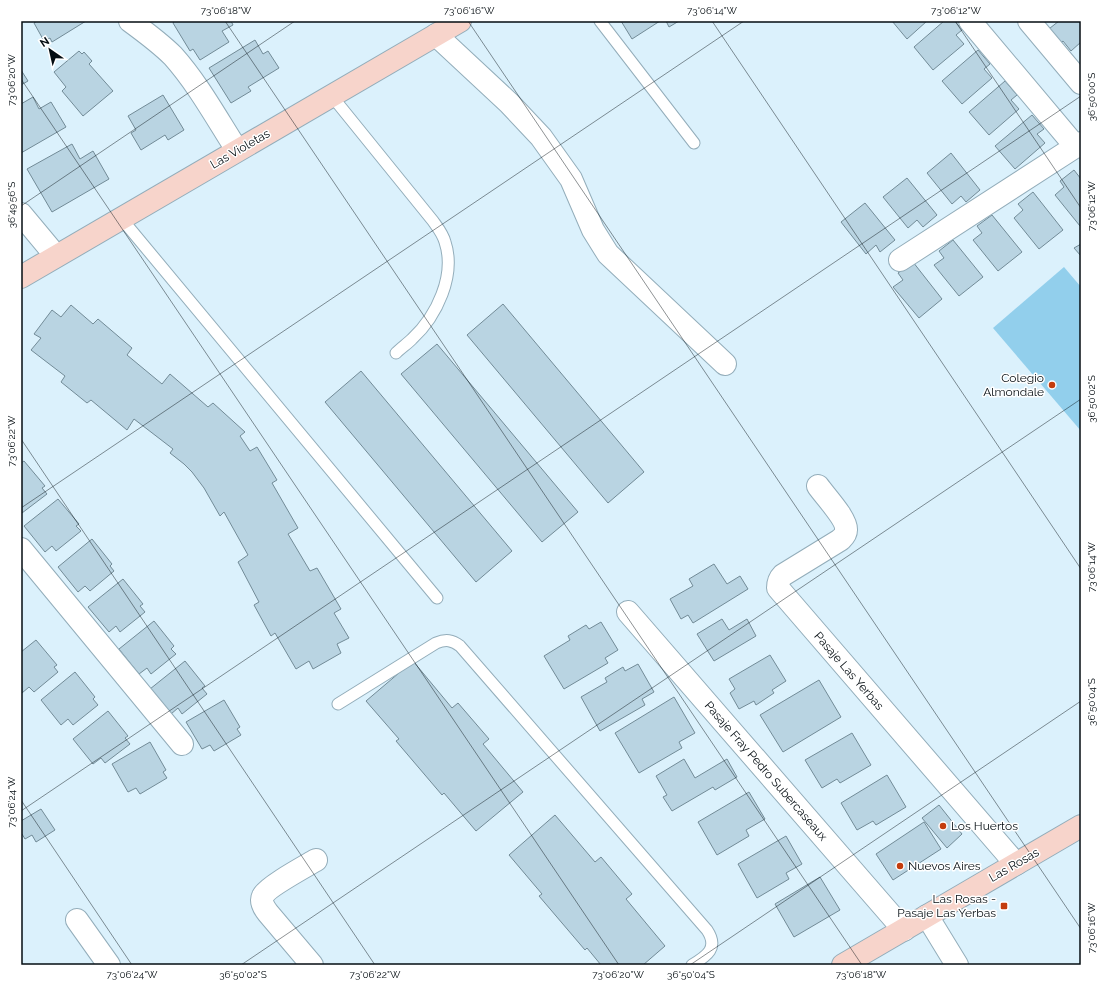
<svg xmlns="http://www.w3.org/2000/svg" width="1102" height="986" viewBox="0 0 1102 986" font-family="Raleway,sans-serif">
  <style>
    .green { fill: #92cfec }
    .building { fill: #b9d4e2; stroke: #728b97 }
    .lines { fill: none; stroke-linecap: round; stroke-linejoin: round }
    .lane-casing { stroke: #93adba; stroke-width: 13 }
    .street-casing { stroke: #93adba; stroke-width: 24 }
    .secondary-casing { stroke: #93adba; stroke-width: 24 }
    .lane { stroke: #fff; stroke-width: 11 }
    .street { stroke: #fff; stroke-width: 22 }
    .secondary { stroke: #f7d4cb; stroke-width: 22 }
    .ticks { fill: none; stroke: #050d12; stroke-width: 1; stroke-opacity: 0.45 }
    .poi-dot { fill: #c43c0d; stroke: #fff; stroke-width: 1.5 }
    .labels { text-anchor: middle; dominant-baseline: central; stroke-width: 3; stroke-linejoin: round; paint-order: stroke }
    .street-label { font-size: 12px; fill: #050d12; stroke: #fff }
    .poi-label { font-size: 12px; fill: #050d12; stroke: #fff; text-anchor: end }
    .neatline { fill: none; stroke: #050d12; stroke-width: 1.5 }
    .ticks-label { font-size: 10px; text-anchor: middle; fill: #050d12 }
  </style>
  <rect width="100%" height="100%" fill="#dbf1fc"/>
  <!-- green -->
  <path class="green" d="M1064,267L1081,287V431L993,328Z"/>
  <!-- building -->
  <path class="building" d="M37,21H86L52,42L50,38L44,41L34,23Z
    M174,21H231L233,25L222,31L229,42L200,60L193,49L190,51L173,23Z
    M621,21H660L632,39Z
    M666,21H679L669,27Z
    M892,21H927L907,39Z
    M944,21H955L962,30L956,35L964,44L933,70L914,47Z
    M1059,21H1081V42L1071,51L1063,41L1057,46L1045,32Z
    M255,40L263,54L268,51L279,68L248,87L251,91L231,103L209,68Z
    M978,50L990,64L984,69L992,78L962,104L942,81Z
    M79,51L82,54L84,52L92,61L89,64L113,91L83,116L62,91L66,87L54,72Z
    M21,70L28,81L21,85Z
    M1005,81L1017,95L1011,100L1019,109L989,135L969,112Z
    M163,95L184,130L168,140L165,135L141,150L131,133L136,130L128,116Z
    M33,97L39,109L51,102L66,127L21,153V104Z
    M1032,115L1044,129L1037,134L1045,143L1015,169L995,146Z
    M72,144L80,159L93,151L109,179L52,212L27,169Z
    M951,153L980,190L966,202L961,196L952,204L927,173Z
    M1074,170L1081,179V225L1080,226L1055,195L1064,187L1060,181Z
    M907,178L937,215L923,227L917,220L908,228L883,197Z
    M1033,192L1063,230L1039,249L1014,218L1023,210L1018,204Z
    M865,203L895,240L880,252L876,245L866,254L841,222Z
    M992,215L1022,252L998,271L973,240L982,233L977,226Z
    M953,240L983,277L959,296L934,265L944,258L939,251Z
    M1081,244V256L1074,248Z
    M913,262L942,299L919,318L893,287L903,280L898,273Z
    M503,304L644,472L608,503L467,335Z
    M71,305L93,324L98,319L132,348L127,355L162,384L170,374L208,407L213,403L245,432L240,436L250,451L257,447L277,480L272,483L298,528L288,534L310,571L317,568L341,609L334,613L349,638L337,644L341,653L313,669L309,661L296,669L275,633L271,636L254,605L259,602L238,562L248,555L224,512L220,516L204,488L192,472L184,464L170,453L173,449L134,419L127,430L91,400L87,403L61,382L65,376L31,350L41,338L34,334L52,310L61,317Z
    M437,344L578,512L542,542L401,374Z
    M361,371L512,551L476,582L325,402Z
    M24,461L45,486L42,488L47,494L22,513L21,463Z
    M58,499L79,524L76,526L81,531L56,551L52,546L45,552L24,526Z
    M92,539L112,564L110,566L114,571L90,591L85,586L78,592L58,567Z
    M714,564L727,584L740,576L748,589L693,623L688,615L681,619L670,599L693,586L689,579Z
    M123,579L143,604L140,606L145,612L120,632L116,626L109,632L88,607Z
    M722,619L729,630L747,619L756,636L714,661L697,634Z
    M154,621L174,646L171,649L176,654L151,674L147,668L139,674L119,649Z
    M601,622L618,650L605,658L608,663L564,689L544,656L570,640L568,636L586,625L589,629Z
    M36,640L57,665L54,667L58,672L34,692L29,687L22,693L21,652Z
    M770,655L786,681L772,690L774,693L756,705L754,701L739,709L730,693L735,689L729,679Z
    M185,661L205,686L202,688L207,694L182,714L178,708L171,714L150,689Z
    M413,661L452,708L458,703L489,739L483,744L523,792L476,831L444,793L442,795L396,741L399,739L366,701Z
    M638,664L654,692L642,699L645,705L600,731L581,697L607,682L605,678L623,667L625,671Z
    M75,672L95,697L93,699L98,705L73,725L68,719L61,725L41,700Z
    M819,680L841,717L783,752L760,715Z
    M674,697L695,733L679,742L682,748L639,773L615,733Z
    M224,700L240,727L237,729L241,735L214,751L210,745L202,749L186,722Z
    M108,711L128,736L125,738L130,744L105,763L101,758L93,764L73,739Z
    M852,733L871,765L840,783L837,779L822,788L805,760Z
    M150,742L166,770L163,772L167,778L140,794L136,788L128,792L112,764Z
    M684,759L695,778L727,759L737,777L715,790L713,787L672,811L663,797L667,795L656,776Z
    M887,775L906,807L876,825L873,821L857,830L841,803Z
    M749,792L765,819L746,830L749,836L717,855L698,822Z
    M939,805L962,834L947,848L922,818Z
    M41,809L55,830L36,842L32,835L25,839L22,834H21V821Z
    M555,815L595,862L601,857L632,894L626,899L665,946L643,965H601L587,948L585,950L539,896L542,894L509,855Z
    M924,822L941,849L893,880L876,854Z
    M786,836L802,864L786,873L789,879L757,898L738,864Z
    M820,877L840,910L794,937L775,904Z"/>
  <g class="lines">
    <defs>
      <path id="lane" d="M600,21L694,143
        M331,95L433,221C438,228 443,234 445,242C456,275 437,316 412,339C407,344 401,348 396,353
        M121,218L437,598
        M338,704L436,643C446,639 452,640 460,646L707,930C719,948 707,956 692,965"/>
      <path id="street" d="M130,21C145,32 160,43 173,56C198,84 217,119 237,150
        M970,21L1076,147
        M1029,21L1081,83
        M436,35L509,103L541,137L571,179L593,230L608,254L725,364
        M21,214L56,256
        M900,260L1081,143
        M818,486C825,496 847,519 846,530C846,535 843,537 840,540L783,575C779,579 778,582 778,588L1016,864
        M21,549L182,744
        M628,612L904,930
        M927,916L957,965
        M77,920L109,965
        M312,965L268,913C264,908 260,902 263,896C267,887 306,866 316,860"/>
      <path id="secondary" d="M21,277L460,21
        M843,965L1081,826"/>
    </defs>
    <!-- lane casing -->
    <use href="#lane" class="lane-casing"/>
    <!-- street casing -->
    <use href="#street" class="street-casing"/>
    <!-- secondary casing -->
    <use href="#secondary" class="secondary-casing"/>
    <!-- lane -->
    <use href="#lane" class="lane"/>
    <!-- street -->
    <use href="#street" class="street"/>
    <!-- secondary -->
    <use href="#secondary" class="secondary"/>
  </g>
  <!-- ticks -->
  <path class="ticks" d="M225,21L862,965M468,21L1081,929M712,21L1081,569M955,21L1081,208M21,79L619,965M21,206L295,21M21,439L375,965M21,508L744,21M21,800L132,965M21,811L1081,96M241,965L1081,399M690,965L1081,701"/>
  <!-- markers -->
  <g class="poi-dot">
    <circle cx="1052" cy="385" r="4"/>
    <circle cx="943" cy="826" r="4"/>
    <circle cx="900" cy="866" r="4"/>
    <rect x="1000" y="902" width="8" height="8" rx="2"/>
  </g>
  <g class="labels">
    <!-- street labels -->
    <g class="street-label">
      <text transform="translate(240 149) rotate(-30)">Las Violetas</text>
      <text transform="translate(849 671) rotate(49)">Pasaje Las Yerbas</text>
      <text transform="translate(766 771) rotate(49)">Pasaje Fray Pedro Subercaseaux</text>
      <text transform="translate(1014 865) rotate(-30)">Las Rosas</text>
    </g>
    <!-- poi labels -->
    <g class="poi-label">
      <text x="1044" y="378">Colegio<tspan x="1044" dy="14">Almondale</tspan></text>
      <text x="951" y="826" text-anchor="start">Los Huertos</text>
      <text x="908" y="866" text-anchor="start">Nuevos Aires</text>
      <text x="996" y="899">Las Rosas -<tspan x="996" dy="14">Pasaje Las Yerbas</tspan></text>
    </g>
  </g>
  <!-- border -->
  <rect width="1102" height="986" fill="none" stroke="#ffffff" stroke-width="44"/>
  <!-- north arrow -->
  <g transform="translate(50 50) rotate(326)" stroke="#ffffff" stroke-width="3" paint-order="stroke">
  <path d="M0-3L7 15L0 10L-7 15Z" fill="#050d12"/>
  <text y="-6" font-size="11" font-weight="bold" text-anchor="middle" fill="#050d12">N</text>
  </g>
  <rect x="22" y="22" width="1058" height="942" class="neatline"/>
  <g class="ticks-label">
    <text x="226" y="14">73°06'18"W</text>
    <text x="469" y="14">73°06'16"W</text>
    <text x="712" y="14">73°06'14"W</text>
    <text x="956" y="14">73°06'12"W</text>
    <text transform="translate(11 80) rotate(-90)" y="4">73°06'20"W</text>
    <text transform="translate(1091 97) rotate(-90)" y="4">36°50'00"S</text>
    <text transform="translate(11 205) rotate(-90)" y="4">36°49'56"S</text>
    <text transform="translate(1091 206) rotate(-90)" y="4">73°06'12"W</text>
    <text transform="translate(1091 399) rotate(-90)" y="4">36°50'02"S</text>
    <text transform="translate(11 441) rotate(-90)" y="4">73°06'22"W</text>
    <text transform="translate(1091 567) rotate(-90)" y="4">73°06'14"W</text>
    <text transform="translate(1091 702) rotate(-90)" y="4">36°50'04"S</text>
    <text transform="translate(11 802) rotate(-90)" y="4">73°06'24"W</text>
    <text transform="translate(1091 928) rotate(-90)" y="4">73°06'16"W</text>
    <text x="132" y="978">73°06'24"W</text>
    <text x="243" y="978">36°50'02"S</text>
    <text x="375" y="978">73°06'22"W</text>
    <text x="618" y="978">73°06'20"W</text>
    <text x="691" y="978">36°50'04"S</text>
    <text x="861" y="978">73°06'18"W</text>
  </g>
</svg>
